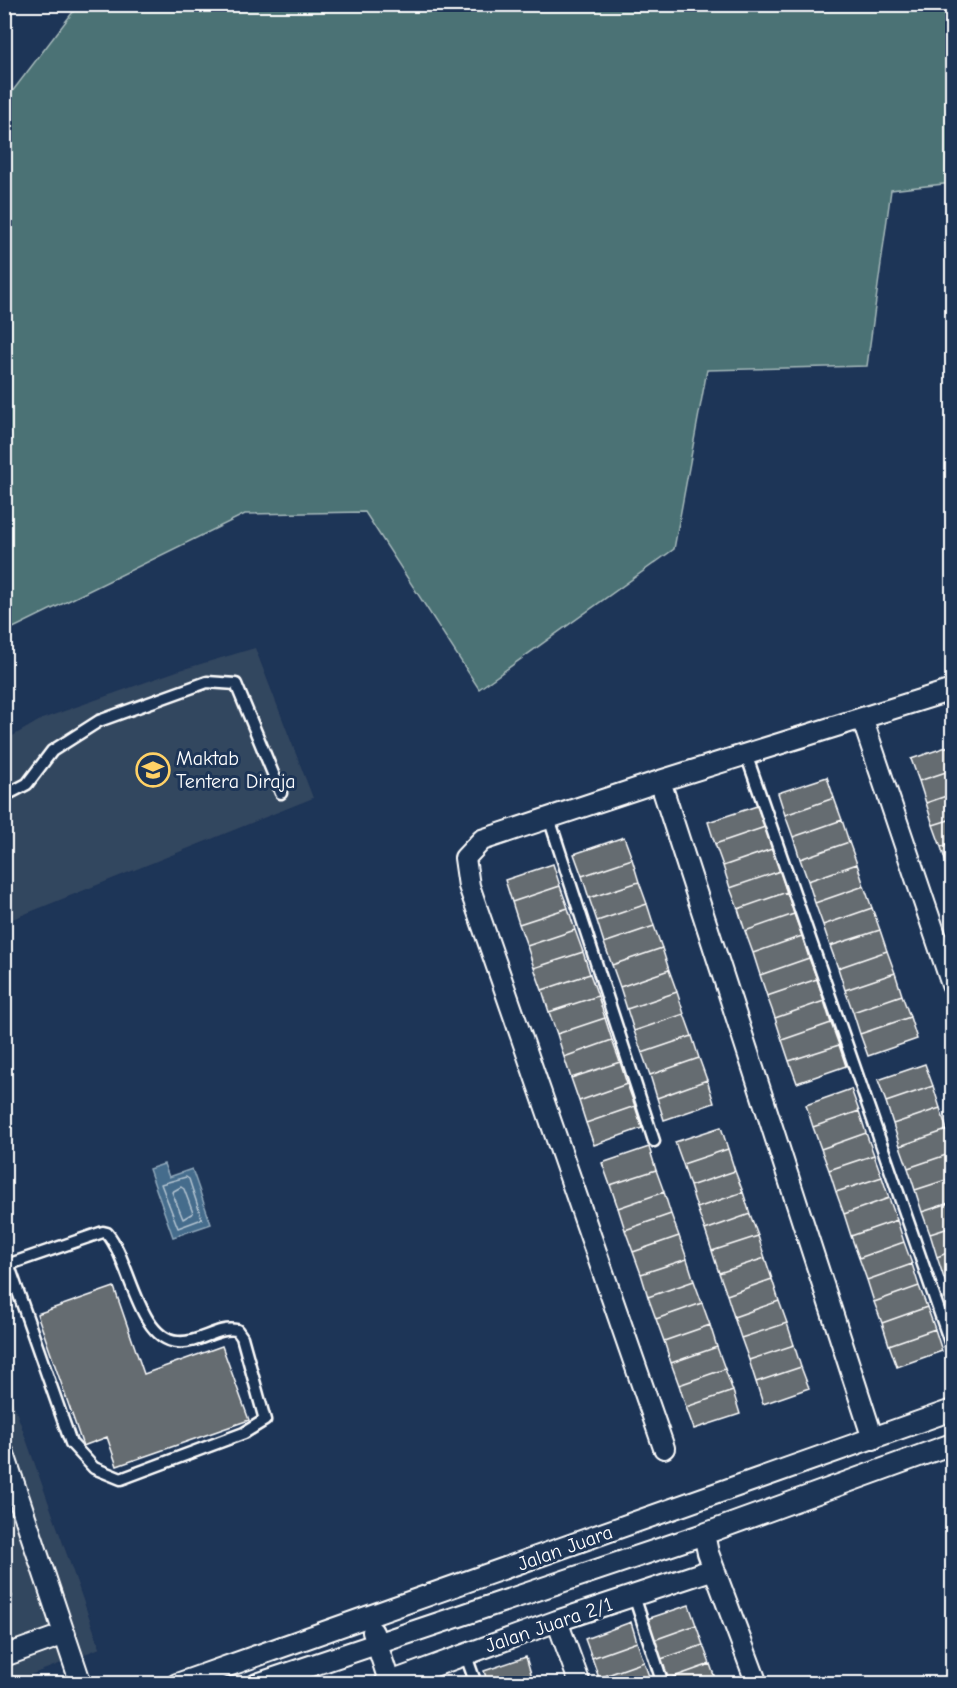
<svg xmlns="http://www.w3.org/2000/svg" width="957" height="1688" viewBox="0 0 957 1688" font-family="'Comic Neue',sans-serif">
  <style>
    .built { fill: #33465f }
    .green { fill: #4b7275; stroke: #a5b8ba; stroke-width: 1.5 }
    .water { fill: #446c8c; stroke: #8fa7ba; stroke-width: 1.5 }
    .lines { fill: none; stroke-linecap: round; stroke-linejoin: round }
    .shore { stroke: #b4c4d1; stroke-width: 1.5 }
    .building { fill: #656c71; stroke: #fff; stroke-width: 1.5 }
    .service-casing { stroke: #fff; stroke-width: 15 }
    .minor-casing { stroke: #fff; stroke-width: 24 }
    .service { stroke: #1d3557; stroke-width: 10 }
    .minor { stroke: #1d3557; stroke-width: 20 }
    .labels { text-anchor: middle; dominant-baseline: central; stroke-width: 6; stroke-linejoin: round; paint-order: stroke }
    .poi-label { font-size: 20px; fill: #fff; stroke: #1d3557; text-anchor: start }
    .street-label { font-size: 20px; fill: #fff; stroke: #1d3557 }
  </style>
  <rect width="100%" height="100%" fill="#1d3557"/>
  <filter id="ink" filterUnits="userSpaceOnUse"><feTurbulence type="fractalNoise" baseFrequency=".0167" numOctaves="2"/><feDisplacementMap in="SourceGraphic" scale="12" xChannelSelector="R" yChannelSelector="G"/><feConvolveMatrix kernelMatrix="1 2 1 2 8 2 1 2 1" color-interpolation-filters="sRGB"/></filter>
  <g filter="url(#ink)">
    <!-- built -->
    <path class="built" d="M255,648L313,798L5,922L4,741L42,719L177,671Z
      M4,1377L100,1648L7,1684L4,1683Z"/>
    <!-- green -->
    <path class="green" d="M79,4L952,5V183L891,190L867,366L707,370L674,549L479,689L365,512L245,514L5,632V101Z"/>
    <!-- water -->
    <path class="water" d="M164,1164L169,1177L192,1169L211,1224L173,1237L149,1169Z"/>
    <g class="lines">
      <!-- shore -->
      <path class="shore" d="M186,1177L189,1179L202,1219L178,1228L161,1184Z
        M181,1187L184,1189L193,1213L183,1219L172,1192Z"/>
    </g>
    <!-- building -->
    <path class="building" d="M952,745V770L919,781L911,759Z
      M952,770V794L926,803L919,781Z
      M827,777L834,798L785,815L778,793Z
      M952,794V819L933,825L926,803Z
      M834,798L842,820L793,837L785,815Z
      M757,806L765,827L715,844L708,822Z
      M952,819V843L941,847L933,825Z
      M842,820L849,842L800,859L793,837Z
      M765,827L772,849L723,866L715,844Z
      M624,837L632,859L582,876L574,854Z
      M849,842L857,864L808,881L800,859Z
      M952,843V868L948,869L941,847Z
      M772,849L780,871L730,888L723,866Z
      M632,859L639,882L589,898L582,876Z
      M553,864L560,886L512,902L505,880Z
      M857,864L864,886L815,903L808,881Z
      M780,871L787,892L738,909L730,888Z
      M639,882L647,904L597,921L589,898Z
      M560,886L568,908L519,924L512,902Z
      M864,886L872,908L823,925L815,903Z
      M787,892L794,914L745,931L738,909Z
      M647,904L654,926L604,943L597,921Z
      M568,908L575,930L527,946L519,924Z
      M872,908L880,930L830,946L823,925Z
      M794,914L802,936L753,953L745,931Z
      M654,926L662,948L612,965L604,943Z
      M575,930L583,952L534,968L527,946Z
      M880,930L887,951L838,968L830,946Z
      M802,936L809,958L760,975L753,953Z
      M662,948L669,970L620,987L612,965Z
      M887,951L895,973L845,990L838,968Z
      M583,952L590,974L542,990L534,968Z
      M809,958L817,979L767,996L760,975Z
      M669,970L677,992L627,1009L620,987Z
      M895,973L902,995L853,1012L845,990Z
      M590,974L598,996L549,1012L542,990Z
      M817,979L824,1001L775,1018L767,996Z
      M677,992L684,1014L634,1031L627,1009Z
      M902,995L910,1017L860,1034L853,1012Z
      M598,996L605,1018L557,1034L549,1012Z
      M824,1001L831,1023L782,1040L775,1018Z
      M684,1014L692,1036L642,1053L634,1031Z
      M910,1017L917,1039L868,1056L860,1034Z
      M605,1018L612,1040L564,1057L557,1034Z
      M831,1023L839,1045L789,1061L782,1040Z
      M692,1036L699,1058L650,1075L642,1053Z
      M612,1040L620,1062L571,1078L564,1057Z
      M839,1045L846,1066L797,1083L789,1061Z
      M699,1058L707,1080L657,1098L650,1075Z
      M620,1062L627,1084L579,1101L571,1078Z
      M925,1064L933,1086L886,1102L878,1080Z
      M707,1080L714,1103L664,1120L657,1098Z
      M627,1084L635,1106L586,1123L579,1101Z
      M933,1086L940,1108L893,1124L886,1102Z
      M851,1089L859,1111L813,1127L806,1105Z
      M635,1106L642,1128L594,1145L586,1123Z
      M940,1108L947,1130L900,1146L893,1124Z
      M859,1111L866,1133L821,1149L813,1127Z
      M721,1127L728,1149L683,1164L675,1142Z
      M947,1130L952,1153L908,1168L900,1146Z
      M866,1133L874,1155L829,1170L821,1149Z
      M649,1147L656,1170L610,1185L602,1163Z
      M728,1149L735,1171L690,1186L683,1164Z
      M952,1153V1178L915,1190L908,1168Z
      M874,1155L882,1177L836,1192L829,1170Z
      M656,1170L664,1192L618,1208L610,1185Z
      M735,1171L743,1192L697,1208L690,1186Z
      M882,1177L889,1198L844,1214L836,1192Z
      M952,1178V1202L922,1212L915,1190Z
      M664,1192L671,1214L625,1230L618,1208Z
      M743,1192L750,1214L705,1230L697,1208Z
      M889,1198L897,1220L851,1236L844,1214Z
      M952,1202V1227L930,1234L922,1212Z
      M671,1214L679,1236L633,1252L625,1230Z
      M750,1214L758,1236L712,1251L705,1230Z
      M897,1220L904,1242L859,1258L851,1236Z
      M952,1227V1251L937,1257L930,1234Z
      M679,1236L687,1259L641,1274L633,1252Z
      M758,1236L765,1258L719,1273L712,1251Z
      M904,1242L912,1264L867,1280L859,1258Z
      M952,1251V1276L944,1278L937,1257Z
      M765,1258L772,1279L727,1295L719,1273Z
      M687,1259L694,1281L648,1297L641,1274Z
      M912,1264L919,1286L874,1302L867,1280Z
      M952,1276V1301L944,1278Z
      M772,1279L779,1301L734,1317L727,1295Z
      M694,1281L702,1303L656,1319L648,1297Z
      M919,1286L927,1307L882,1323L874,1302Z
      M114,1287L144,1374L222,1346L249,1420L117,1466L107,1437L83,1446L37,1314Z
      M779,1301L787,1323L741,1338L734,1317Z
      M702,1303L710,1325L664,1341L656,1319Z
      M927,1307L935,1329L889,1345L882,1323Z
      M787,1323L794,1345L749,1360L741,1338Z
      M710,1325L717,1347L671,1363L664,1341Z
      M935,1329L942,1351L897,1367L889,1345Z
      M794,1345L801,1367L756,1382L749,1360Z
      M717,1347L725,1369L679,1385L671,1363Z
      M801,1367L809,1388L763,1404L756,1382Z
      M725,1369L733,1391L686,1407L679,1385Z
      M733,1391L740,1414L694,1429L686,1407Z
      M4,1576L12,1596L7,1615L4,1616Z
      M689,1605L696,1625L654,1640L647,1619Z
      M631,1622L637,1642L592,1658L585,1639Z
      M696,1625L703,1645L661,1659L654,1640Z
      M637,1642L644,1662L599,1678L592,1658Z
      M703,1645L710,1664L668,1679L661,1659Z
      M526,1657L532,1677L513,1684H488L484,1671Z
      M644,1662L651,1682L601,1684L599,1678Z
      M710,1664L717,1684H669L668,1679Z"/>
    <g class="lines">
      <defs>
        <path id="service" d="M746,754L952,1348
          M4,796L27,784L52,751L99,721L207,682L236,684L281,793
          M549,818L654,1141
          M4,1266L103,1232L107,1233C130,1259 138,1340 178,1342C199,1344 217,1326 237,1330L242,1337L265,1420L244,1433L121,1479L94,1468L71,1443L9,1266
          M634,1596L663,1684
          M465,1653L476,1684"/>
        <path id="minor" d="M862,718L952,985
          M660,781L873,1439
          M664,1448L469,886L465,858L482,840L660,781L952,690
          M4,1454L81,1684
          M704,1534L708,1553L757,1684
          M557,1621L580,1684
          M373,1632L390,1684
          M4,1656L65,1634
          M177,1684L952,1410
          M257,1684L704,1534L952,1444
          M385,1684L557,1621L714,1569"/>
      </defs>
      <!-- service casing -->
      <use href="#service" class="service-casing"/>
      <!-- minor casing -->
      <use href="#minor" class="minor-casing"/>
      <!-- service -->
      <use href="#service" class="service"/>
      <!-- minor -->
      <use href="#minor" class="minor"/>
    </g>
  </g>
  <!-- icons -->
  <defs>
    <symbol id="school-ring" viewBox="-11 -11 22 22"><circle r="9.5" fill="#1d3557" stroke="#ffd166" stroke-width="1.5"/><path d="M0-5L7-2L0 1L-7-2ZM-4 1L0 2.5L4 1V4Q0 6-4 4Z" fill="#ffd166"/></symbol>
  </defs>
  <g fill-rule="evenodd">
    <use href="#school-ring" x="134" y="751" width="38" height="38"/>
  </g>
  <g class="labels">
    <!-- poi labels -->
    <g class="poi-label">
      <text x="176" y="758">Maktab<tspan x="176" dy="23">Tentera Diraja</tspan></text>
    </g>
    <!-- street labels -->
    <g class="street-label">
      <text transform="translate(565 1548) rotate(-20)">Jalan Juara</text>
      <text transform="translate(549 1625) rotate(-19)">Jalan Juara 2/1</text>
    </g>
  </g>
  <!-- margin -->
  <rect width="957" height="1688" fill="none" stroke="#1d3557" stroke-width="24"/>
  <rect x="12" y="12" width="933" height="1664" fill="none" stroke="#fff" stroke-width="2" filter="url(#ink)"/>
</svg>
